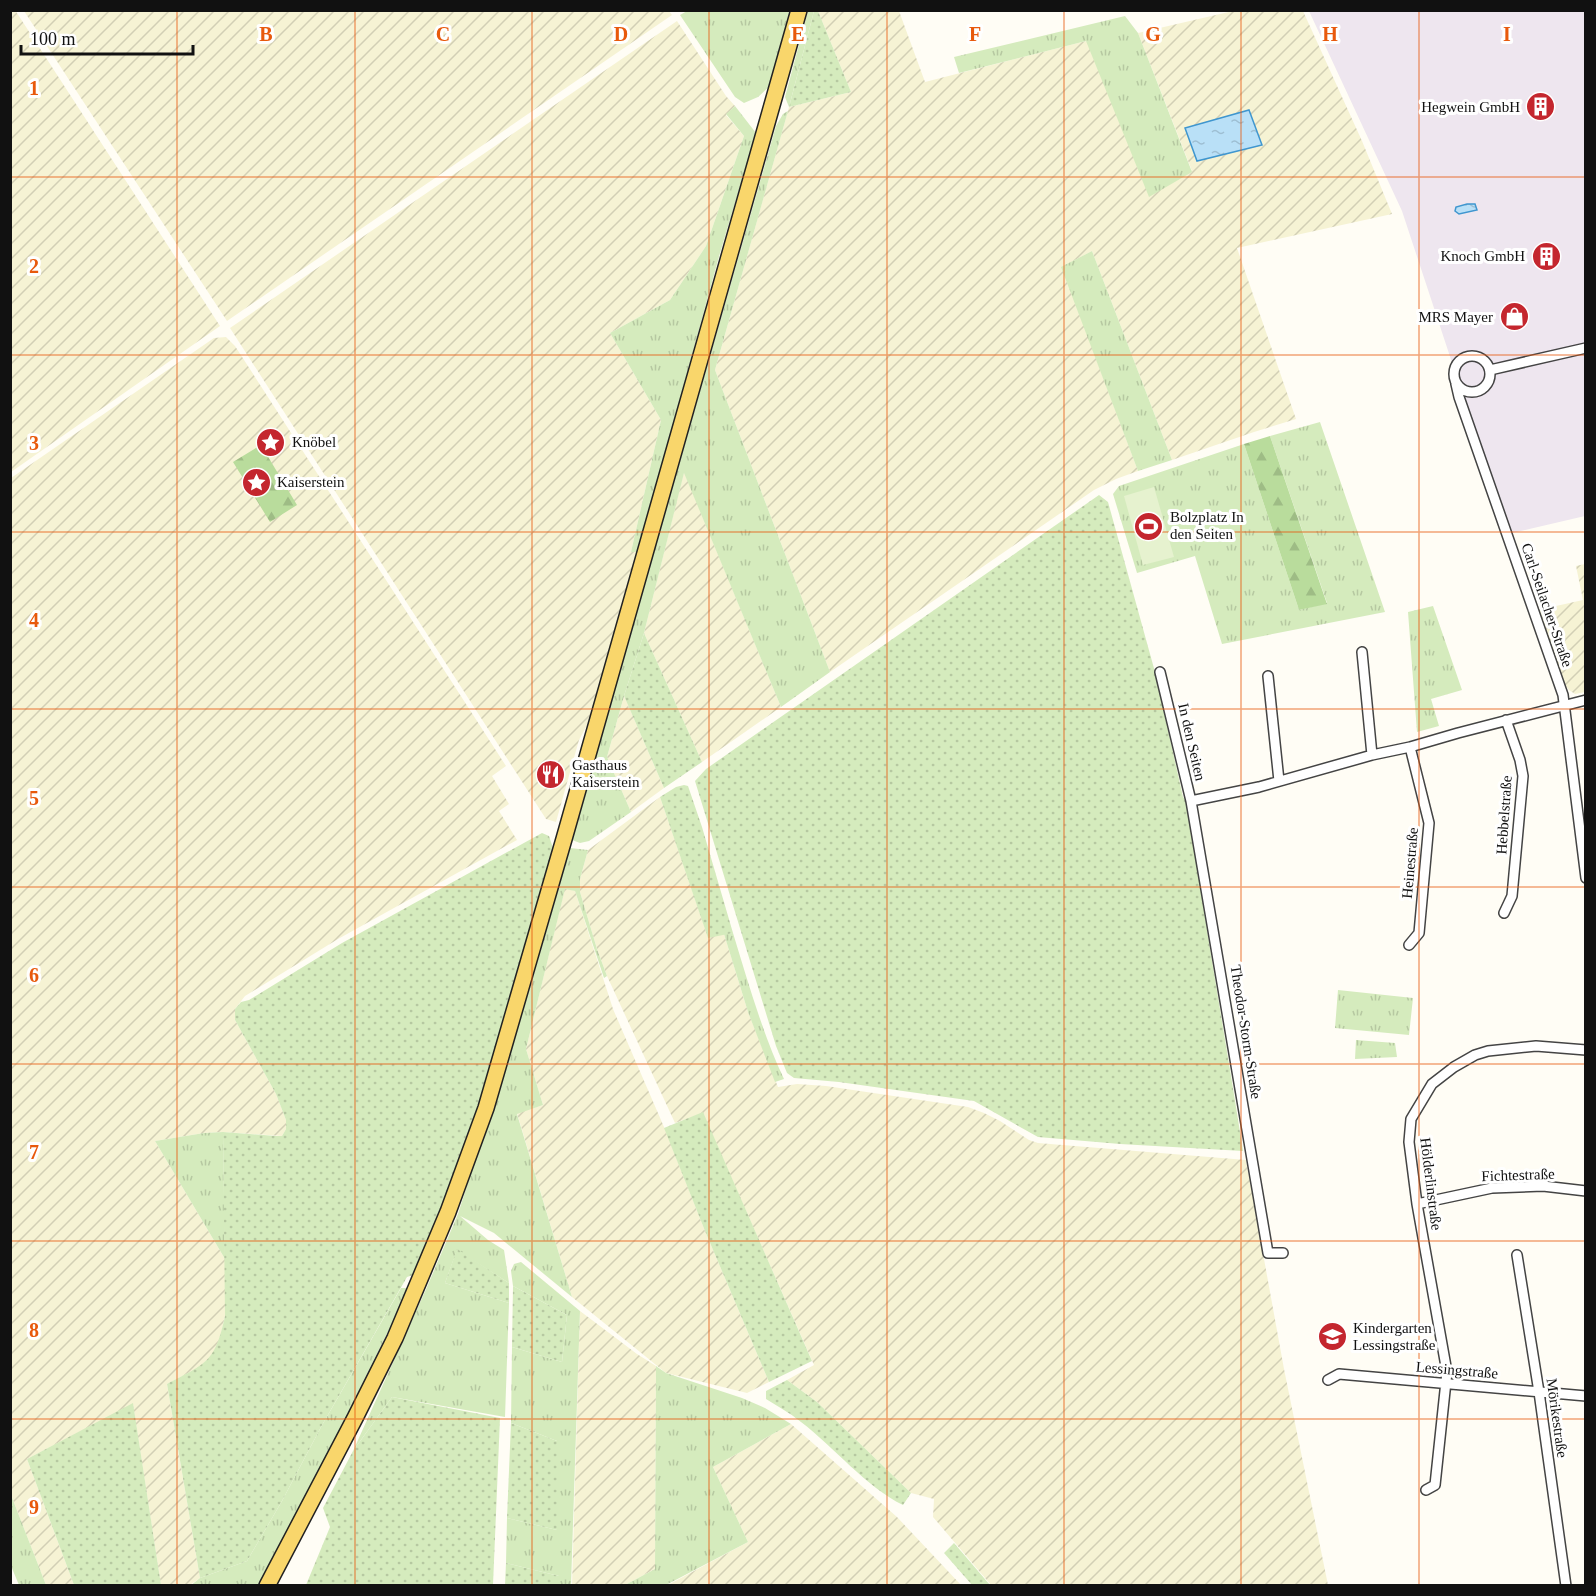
<svg xmlns="http://www.w3.org/2000/svg" width="1596" height="1596" viewBox="0 0 1596 1596" font-family="Georgia,serif">
  <style>
    .industrial { fill: #eee6ef }
    .farmland { fill: url(#farmland-furrows) }
    .grass { fill: url(#grass-tufts) }
    .forest { fill: url(#forest-firs) }
    .garden { fill: url(#garden-dots) }
    .pitch { fill: #e6f2cf }
    .water { fill: url(#water-ripples); stroke: #3f96cf; stroke-width: 1.5 }
    .lines { fill: none; stroke-linecap: round; stroke-linejoin: round }
    .minor-casing { stroke: #444; stroke-width: 12 }
    .primary-casing { stroke: #222; stroke-width: 18 }
    .minor { stroke: #fff; stroke-width: 9 }
    .primary { stroke: #f9d66b; stroke-width: 15 }
    .grid { fill: none; stroke: #e8590c; stroke-width: 1.5; stroke-opacity: 0.55 }
    .labels { text-anchor: middle; dominant-baseline: central; stroke-width: 6; stroke-linejoin: round; paint-order: stroke }
    .poi-label { font-size: 15px; fill: #111; stroke: #fff; text-anchor: start }
    .street-label { font-size: 15px; fill: #111; stroke: #fff }
    .grid-label { font-size: 20px; text-anchor: middle; font-weight: bold; fill: #e8590c; stroke: #fff; stroke-width: 6; stroke-linejoin: round; paint-order: stroke }
  </style>
  <defs>
    <pattern id="farmland-furrows" width="10" height="10" patternUnits="userSpaceOnUse" patternTransform="scale(1.5)"><rect width="10" height="10" fill="#f6f3d4"/><path d="M-1 1l2-2M0 10L10 0M9 11l2-2" fill="none" stroke="#d2cfb5"/></pattern>
    <pattern id="grass-tufts" width="24" height="20" patternUnits="userSpaceOnUse" patternTransform="scale(1.5)"><rect width="24" height="20" fill="#d5ebbd"/><path d="M3 7l-1-3M5 7V3M7 7l1-3M15 17l-1-3M17 17v-4M19 17l1-3" fill="none" stroke="#b6c8a1"/></pattern>
    <pattern id="forest-firs" width="22" height="20" patternUnits="userSpaceOnUse" patternTransform="scale(1.5)"><rect width="22" height="20" fill="#b9dc9c"/><path d="M5 1l3.5 6h-7zM16 11l3.5 6h-7z" fill="#9ebc85"/></pattern>
    <pattern id="garden-dots" width="8" height="8" patternUnits="userSpaceOnUse" patternTransform="scale(1.5)"><rect width="8" height="8" fill="#d5ebbd"/><path d="M2 2h.1M6 6h.1" fill="none" stroke="#b6c8a1" stroke-width="1.8" stroke-linecap="round"/></pattern>
    <pattern id="water-ripples" width="26" height="14" patternUnits="userSpaceOnUse" patternTransform="scale(1.5)"><rect width="26" height="14" fill="#b9e0f7"/><path d="M2 4q2-2 4 0t4 0M15 11q2-2 4 0t4 0" fill="none" stroke="#9ebfd3"/></pattern>
  </defs>
  <rect width="100%" height="100%" fill="#fffdf5"/>
  <!-- industrial -->
  <path class="industrial" d="M1309,11H1585V516L1512,533L1464,399L1402,211Z"/>
  <!-- farmland -->
  <path class="farmland" d="M15,10L220,326L11,472L10,11Z
    M669,11L672,15L227,321L24,11Z
    M818,11H899L925,82L1086,41L1192,171L1138,33L1233,11H1303L1362,141L1392,214L1237,248L1296,419L1254,432L1172,460L1092,251L1062,267L1138,471L1116,479L1094,490L830,672L715,370L789,107L851,92Z
    M677,21L726,96L735,106L726,115L744,136L706,246L670,300L610,333L661,420L631,552H638L594,712L579,740L556,822L546,819L230,328Z
    M226,337L235,346L506,766L492,776L509,804L499,811L517,840L338,939L245,996L235,1009V1020L276,1094L286,1120V1129L282,1136L223,1132L204,1133L155,1141L225,1259V1316L220,1338L213,1354L200,1367L167,1384L200,1578L190,1585H161L133,1404L27,1459L74,1585H46L11,1495V478L214,338Z
    M684,472L781,707L702,762L644,633Z
    M1585,564V692L1575,694L1569,690L1563,682L1538,610L1583,600L1576,566Z
    M624,696L664,788L631,812L607,757Z
    M660,797L708,937L724,934L748,1012L778,1087L797,1084L826,1086L968,1107L984,1113L1000,1121L1029,1140L1038,1143L1246,1160L1284,1369L1328,1585H991L933,1517L934,1499L911,1493L817,1402L787,1380L814,1365L703,1113L675,1123L607,976L597,949L580,892V879L588,850Z
    M565,888L575,891L613,1009L664,1127L705,1231L769,1382L747,1393L666,1373L572,1297L517,1113L543,1105L526,1049Z
    M580,1311L637,1354L656,1366L655,1569L625,1585L572,1586Z
    M791,1424L897,1517L961,1585L666,1586L748,1542L713,1467Z"/>
  <!-- grass -->
  <path class="grass" d="M687,11H790L770,86L758,97L744,103L735,97L680,15Z
    M808,11H814L789,107L785,97Z
    M1125,16L1138,33L1192,172L1149,197L1086,41L959,73L954,57Z
    M735,106L756,133L720,253L638,552H631L661,420L610,333L670,300L706,246L744,136L726,114Z
    M788,111L715,370L830,672L781,707L684,473L644,633L624,696L607,757L631,812L589,841L580,843L572,840L599,744L776,126L783,114Z
    M1092,251L1172,460L1138,471L1061,267Z
    M1320,422L1385,612L1222,644L1195,556L1137,573L1113,494L1119,486L1244,444L1299,610L1327,603L1270,436Z
    M1433,606L1462,690L1431,699L1439,726L1417,732L1408,612Z
    M570,848L588,850L580,879V892L597,949L607,976L604,978L575,891L565,889L526,1049L543,1105L517,1114L572,1297L494,1233L460,1216L488,1240L504,1250L509,1283L457,1250L445,1283L509,1303L505,1417L392,1397L353,1451L427,1287L458,1214L532,981Z
    M733,933C748,982 762,1032 784,1079L775,1082L748,1012L724,934Z
    M1338,990L1413,998L1409,1035L1335,1028Z
    M1356,1040L1395,1043L1397,1057L1355,1059Z
    M223,1132L225,1259L155,1141L204,1133Z
    M521,1262L580,1311L571,1585H559V1576L506,1563L507,1518L557,1530V1441L511,1423L512,1347L562,1362L567,1315L513,1286L511,1271L514,1264Z
    M401,1288H407V1293L331,1447L259,1585L190,1586L200,1578L247,1561L282,1501L321,1427Z
    M656,1366L666,1373L742,1398L765,1408L791,1424L713,1467L748,1542L666,1585H625L655,1569Z
    M11,1495L46,1585H19L11,1566Z"/>
  <!-- forest -->
  <path class="forest" d="M1270,436L1327,604L1299,610L1244,444Z
    M261,445L297,505L270,522L233,462Z"/>
  <!-- garden -->
  <path class="garden" d="M814,11H818L851,92L789,107Z
    M1099,495L1108,502L1155,672L1183,797L1188,804C1204,920 1225,1035 1243,1151L1120,1144L1038,1137L974,1101L839,1082L794,1078L787,1073L776,1046L695,781L706,769Z
    M644,633L702,762L664,788L624,696Z
    M684,785L688,786L702,827L733,933L708,938L660,797L676,787Z
    M542,833L549,836L553,848L474,1120L416,1274L407,1277L321,1427L282,1501L247,1561L200,1578L167,1384C207,1363 215,1362 225,1316L223,1132L276,1136H282L286,1129V1120L276,1094L235,1020V1009L241,1002L249,1000L342,943Z
    M703,1112L812,1361L769,1382L705,1231L664,1128Z
    M457,1249L509,1283V1303L445,1283Z
    M513,1286L567,1315L562,1362L512,1347Z
    M787,1380L817,1402L911,1493L903,1505C866,1487 834,1447 801,1422C790,1413 777,1406 766,1399V1391Z
    M392,1397L500,1418L493,1585H306L330,1527L323,1508L353,1451Z
    M133,1403L161,1585H74L27,1459Z
    M511,1423L557,1441V1530L507,1518Z
    M954,1543L990,1585H972L944,1553Z
    M506,1563L559,1576V1585H505Z"/>
  <!-- pitch -->
  <path class="pitch" d="M1154,487L1174,557L1143,565L1124,496Z"/>
  <!-- water -->
  <path class="water" d="M1249,110L1262,145L1197,161L1185,128Z
    M1467,204H1475L1477,210L1459,214L1455,211L1456,207Z"/>
  <g class="lines">
    <defs>
      <path id="minor" d="M1454 374a18 18 0 1 1 36 0a18 18 0 1 1-36 0Z
        M1490,370L1586,348
        M1456,384L1459,397L1563,695L1586,878
        M1362,652L1372,755
        M1160,672L1191,801L1268,1253H1283
        M1268,676L1279,781
        M1191,801L1259,787L1372,755L1410,747L1458,733L1586,700
        M1504,913L1512,896L1523,776L1520,760L1506,720
        M1409,945L1419,933L1429,823L1410,747
        M1417,1204L1492,1188L1543,1186L1586,1191
        M1517,1255L1539,1392L1566,1586
        M1328,1380L1339,1374L1586,1396
        M1426,1490L1435,1485L1447,1372L1417,1204L1409,1142L1411,1119L1432,1084L1454,1067L1475,1055L1488,1051L1536,1046L1586,1050"/>
      <path id="primary" d="M267,1586L355,1418L395,1338L448,1212L486,1108L564,839L799,10"/>
    </defs>
    <!-- minor casing -->
    <use href="#minor" class="minor-casing"/>
    <!-- primary casing -->
    <use href="#primary" class="primary-casing"/>
    <!-- minor -->
    <use href="#minor" class="minor"/>
    <!-- primary -->
    <use href="#primary" class="primary"/>
  </g>
  <!-- grid -->
  <path class="grid" d="M177,10V1586M355,10V1586M532,10V1586M709,10V1586M887,10V1586M1064,10V1586M1241,10V1586M1419,10V1586M10,177H1586M10,355H1586M10,532H1586M10,709H1586M10,887H1586M10,1064H1586M10,1241H1586M10,1419H1586"/>
  <!-- icons -->
  <defs>
    <symbol id="building-disc" viewBox="-11 -11 22 22"><circle r="9.5" fill="#c4262e" stroke="#fff"/><path d="M-4-6H4V6H1V3H-1V6H-4ZM-2.5-4.3h1.7v1.8h-1.7ZM.8-4.3h1.7v1.8H.8ZM-2.5-1h1.7V.8h-1.7ZM.8-1h1.7V.8H.8Z" fill="#fff"/></symbol>
    <symbol id="shop-disc" viewBox="-11 -11 22 22"><circle r="9.5" fill="#c4262e" stroke="#fff"/><path d="M-5-2.5h2.3a2.7 3.5 0 0 1 5.4 0H5L5.5 6h-11ZM-1.5-2.5h3a1.5 2.3 0 0 0-3 0Z" fill="#fff"/></symbol>
    <symbol id="sight-disc" viewBox="-11 -11 22 22"><circle r="9.5" fill="#c4262e" stroke="#fff"/><path d="M0-6L1.8-2.2L6-1.7L2.9 1.2L3.7 5.4L0 3.3L-3.7 5.4L-2.9 1.2L-6-1.7L-1.8-2.2Z" fill="#fff"/></symbol>
    <symbol id="stadium-disc" viewBox="-11 -11 22 22"><circle r="9.5" fill="#c4262e" stroke="#fff"/><path d="M0-5a6.5 5 0 1 0 0 10a6.5 5 0 1 0 0-10ZM-3.5-1.8h7v3.6h-7Z" fill="#fff"/></symbol>
    <symbol id="restaurant-disc" viewBox="-11 -11 22 22"><circle r="9.5" fill="#c4262e" stroke="#fff"/><path d="M-5-6h1v4h1v-4h1v4h1v-4h1v5L-1.5 .5V6h-2V.5L-5-1ZM5-6V6H3V1.5H1.5Q1.5-4 5-6Z" fill="#fff"/></symbol>
    <symbol id="school-disc" viewBox="-11 -11 22 22"><circle r="9.5" fill="#c4262e" stroke="#fff"/><path d="M0-5L7-2L0 1L-7-2ZM-4 1L0 2.5L4 1V4Q0 6-4 4Z" fill="#fff"/></symbol>
  </defs>
  <g fill-rule="evenodd">
    <use href="#building-disc" x="1524" y="90" width="33" height="33"/>
    <use href="#building-disc" x="1530" y="240" width="33" height="33"/>
    <use href="#shop-disc" x="1498" y="300" width="33" height="33"/>
    <use href="#sight-disc" x="254" y="426" width="33" height="33"/>
    <use href="#sight-disc" x="240" y="466" width="33" height="33"/>
    <use href="#stadium-disc" x="1132" y="510" width="33" height="33"/>
    <use href="#restaurant-disc" x="534" y="758" width="33" height="33"/>
    <use href="#school-disc" x="1316" y="1320" width="33" height="33"/>
  </g>
  <g class="labels">
    <!-- poi labels -->
    <g class="poi-label">
      <text x="1520" y="107" text-anchor="end">Hegwein GmbH</text>
      <text x="1525" y="256" text-anchor="end">Knoch GmbH</text>
      <text x="1493" y="317" text-anchor="end">MRS Mayer</text>
      <text x="292" y="442">Knöbel</text>
      <text x="277" y="482">Kaiserstein</text>
      <text x="1170" y="517">Bolzplatz In<tspan x="1170" dy="17">den Seiten</tspan></text>
      <text x="572" y="765">Gasthaus<tspan x="572" dy="17">Kaiserstein</tspan></text>
      <text x="1353" y="1328">Kindergarten<tspan x="1353" dy="17">Lessingstraße</tspan></text>
    </g>
    <!-- street labels -->
    <g class="street-label">
      <text transform="translate(1547 605) rotate(71)">Carl-Seilacher-Straße</text>
      <text transform="translate(1192 742) rotate(77)">In den Seiten</text>
      <text transform="translate(1504 815) rotate(-86)">Hebbelstraße</text>
      <text transform="translate(1410 863) rotate(-85)">Heinestraße</text>
      <text transform="translate(1246 1032) rotate(81)">Theodor-Storm-Straße</text>
      <text transform="translate(1518 1175) rotate(-2)">Fichtestraße</text>
      <text transform="translate(1431 1184) rotate(83)">Hölderlinstraße</text>
      <text transform="translate(1457 1370) rotate(5)">Lessingstraße</text>
      <text transform="translate(1557 1418) rotate(82)">Mörikestraße</text>
    </g>
  </g>
  <g class="grid-label">
    <text x="266" y="41">B</text>
    <text x="443" y="41">C</text>
    <text x="621" y="41">D</text>
    <text x="798" y="41">E</text>
    <text x="975" y="41">F</text>
    <text x="1153" y="41">G</text>
    <text x="1330" y="41">H</text>
    <text x="1507" y="41">I</text>
    <text x="34" y="95">1</text>
    <text x="34" y="273">2</text>
    <text x="34" y="450">3</text>
    <text x="34" y="627">4</text>
    <text x="34" y="805">5</text>
    <text x="34" y="982">6</text>
    <text x="34" y="1159">7</text>
    <text x="34" y="1337">8</text>
    <text x="34" y="1514">9</text>
  </g>
  <!-- border -->
  <rect width="1596" height="1596" fill="none" stroke="#111111" stroke-width="24"/>
  <!-- scale -->
  <path d="M21 45v9h172v-9" fill="none" stroke="#111111" stroke-width="3"/>
  <text x="30" y="45" font-size="18" fill="#111111" stroke="#ffffff" stroke-width="4.5" paint-order="stroke">100 m</text>
</svg>
